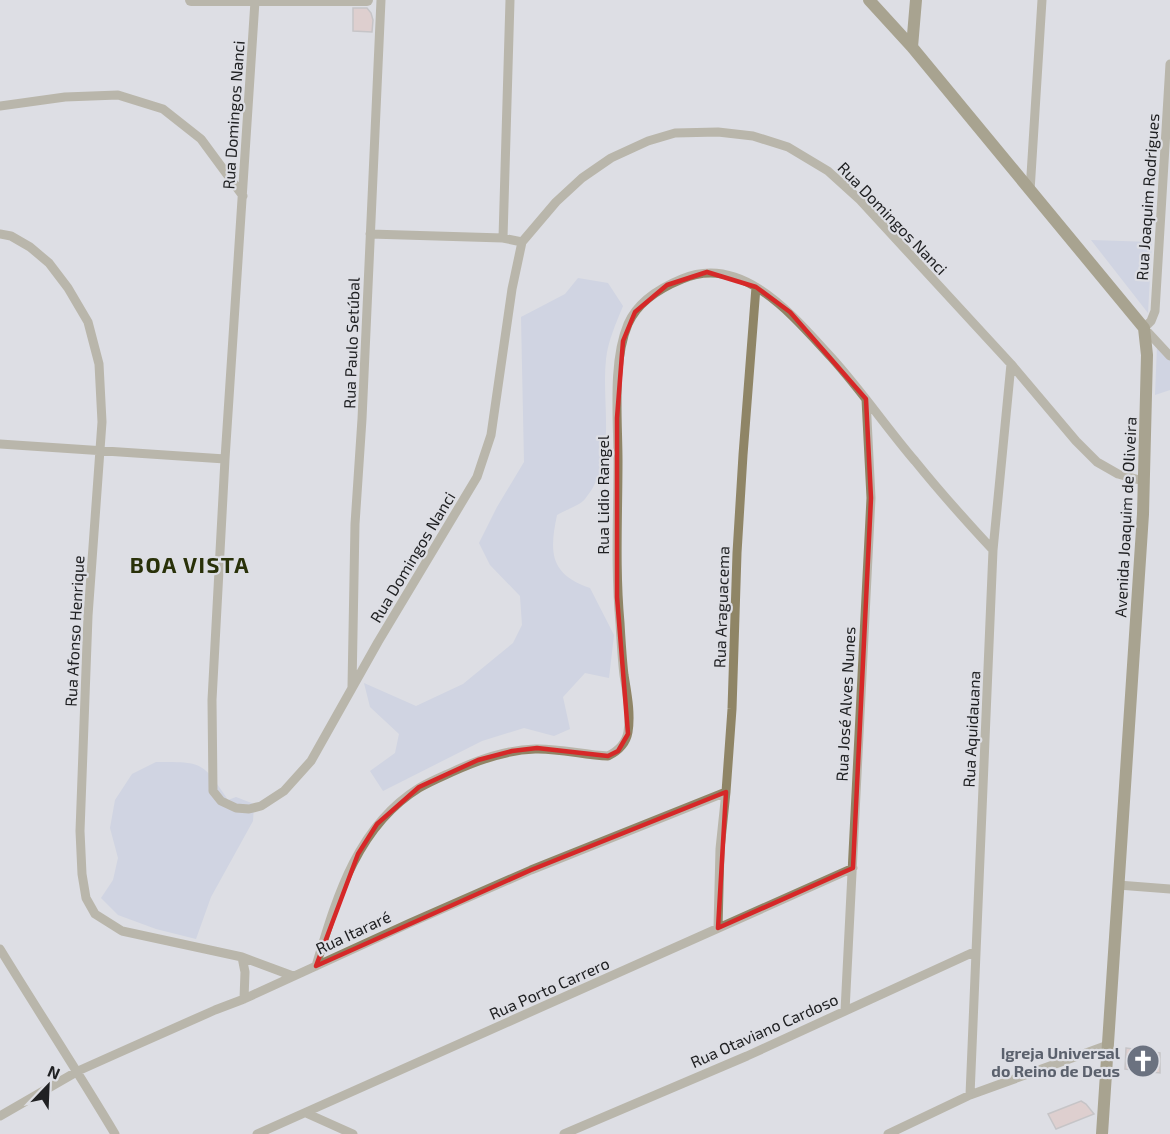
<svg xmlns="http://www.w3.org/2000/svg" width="1170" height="1134" viewBox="0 0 1170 1134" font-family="'Exo 2',sans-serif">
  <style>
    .green { fill: #c1c7e0 }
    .building { fill: #e0bdb6; stroke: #aba5a4; stroke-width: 1.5 }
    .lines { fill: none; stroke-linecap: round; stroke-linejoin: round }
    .minor { stroke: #8f8566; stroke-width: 9 }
    .tertiary { stroke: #8f8566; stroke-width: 12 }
    .secondary { stroke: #695b2a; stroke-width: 12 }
    .marked { fill: none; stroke: #d62828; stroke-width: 4.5; stroke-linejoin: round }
    .labels { text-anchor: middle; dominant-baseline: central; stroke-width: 4.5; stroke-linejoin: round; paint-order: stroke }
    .street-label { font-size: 16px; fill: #202123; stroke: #dddee4 }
    .worship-label { font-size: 16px; font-weight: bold; fill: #5b616d; stroke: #dddee4; text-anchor: end }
    .district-label { font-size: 22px; font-weight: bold; letter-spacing: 1.5px; fill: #293109; stroke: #dddee4 }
  </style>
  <rect width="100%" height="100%" fill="#dddee4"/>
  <!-- green -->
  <path class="green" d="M1091,240L1152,242L1148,313Z
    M578,278L608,283L623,306C616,323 608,341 606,359C601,406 618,459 585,499C579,506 565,510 557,515C549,553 550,574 590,588L614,635L609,678L585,673L563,697L570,729L554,736L524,728L482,741L383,791L370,771L395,753L399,734L370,707L364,683L416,706L463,684L513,643L522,625L520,596L490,565L479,543L497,507L524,462L521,317L565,294Z
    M1157,346L1170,360V390L1155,395Z
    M156,762C202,762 202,761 228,800L236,797L254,804L253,821L211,897L196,939L156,929L118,915L101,898L113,880L118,858L110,828L115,800L132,774Z"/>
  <!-- building -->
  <path class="building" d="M353,8H367L371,13L373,20L372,32L353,31Z
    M1126,1048L1160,1053V1073L1125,1069Z
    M1081,1101L1086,1104L1094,1114L1056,1129L1048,1114Z"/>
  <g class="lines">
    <!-- minor -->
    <path class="minor" d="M255,1L225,459L212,700L213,791L221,801L236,808L249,809L261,806L284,791L311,761L378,642L477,477L491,435L512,289L522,242L556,202L582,178L611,158L648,141L675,133L718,132L753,136L788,147L828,171L860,200L1011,364L1076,441L1097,462L1118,474L1143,481
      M1170,64L1155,311L1151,321L1144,328L1170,356
      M0,106L65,97L118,95L163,109L201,139L243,196
      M1030,191L1042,0
      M0,234L11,236L30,247L49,263L68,288L88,322L99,364L102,422L88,616L80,831L82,874L86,898L95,914L122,931L242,957L293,976
      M370,234L503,238L522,242
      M503,238L510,0
      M0,444L225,459
      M352,687L355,524L362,419L381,0
      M1118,885L1170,889
      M718,928L720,849L726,792L732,709L737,553L743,455L756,287
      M0,949C38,1011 78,1072 115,1134
      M242,957L245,972L244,999
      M316,966C336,900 356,827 419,788C429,782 441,777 452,772C478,760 505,750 535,749C558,748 584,755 608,756C618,751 626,744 628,732C631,713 627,694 624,675C622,658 621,640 620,623C615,569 618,515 618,461C618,419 612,362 628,324C638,301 660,288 682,279C743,253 794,317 831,357C861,390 886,427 915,461C940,492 966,521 993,550
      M845,1011L871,498L866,399
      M970,1095L993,550L1011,364
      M306,1113L353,1134
      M0,1116L78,1071L116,1054L215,1010L244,999L410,923L531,870L726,792
      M257,1134L853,868
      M564,1134L747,1056L976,951
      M888,1134L970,1095L1108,1045"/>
    <!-- tertiary -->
    <path class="tertiary" d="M191,0H367"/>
    <!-- secondary -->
    <path class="secondary" d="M869,0L912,47L1144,328L1147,355L1143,514L1102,1134
      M912,47L916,0"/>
  </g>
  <!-- marked area -->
  <path d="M0 0H1170V1134H0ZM707,272L756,287L790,312L866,399L871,498L853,868L718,928L726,792L531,870L316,966L358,854L377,824L419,787L478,760L512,751L537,748L608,756L618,751L628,734L617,597V418L623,341L635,312L667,285Z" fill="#dddee4" fill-opacity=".55" fill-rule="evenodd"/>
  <path class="marked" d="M707,272L756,287L790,312L866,399L871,498L853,868L718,928L726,792L531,870L316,966L358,854L377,824L419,787L478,760L512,751L537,748L608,756L618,751L628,734L617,597V418L623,341L635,312L667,285Z"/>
  <!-- icons -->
  <defs>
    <symbol id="church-disc" viewBox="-11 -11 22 22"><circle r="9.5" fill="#6b7280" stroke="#dddee4"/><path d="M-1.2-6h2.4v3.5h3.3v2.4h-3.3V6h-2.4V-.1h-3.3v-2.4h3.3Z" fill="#fff"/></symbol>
  </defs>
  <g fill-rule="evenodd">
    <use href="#church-disc" x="1124" y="1042" width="38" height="38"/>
  </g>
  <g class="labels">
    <!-- street labels -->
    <g class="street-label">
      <text transform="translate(233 115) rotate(-86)">Rua Domingos Nanci</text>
      <text transform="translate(1147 197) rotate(-86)">Rua Joaquim Rodrigues</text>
      <text transform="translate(893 218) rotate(46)">Rua Domingos Nanci</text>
      <text transform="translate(351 343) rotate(-88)">Rua Paulo Setúbal</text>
      <text transform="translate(602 495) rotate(-90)">Rua Lidio Rangel</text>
      <text transform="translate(1125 517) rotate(-87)">Avenida Joaquim de Oliveira</text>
      <text transform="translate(412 557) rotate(-59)">Rua Domingos Nanci</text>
      <text transform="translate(721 607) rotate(-88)">Rua Araguacema</text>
      <text transform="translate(74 631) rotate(-87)">Rua Afonso Henrique</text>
      <text transform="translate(845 704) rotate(-87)">Rua José Alves Nunes</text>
      <text transform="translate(971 729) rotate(-87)">Rua Aquidauana</text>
      <text transform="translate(353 932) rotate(-25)">Rua Itararé</text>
      <text transform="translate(549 988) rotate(-24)">Rua Porto Carrero</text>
      <text transform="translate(764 1030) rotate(-24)">Rua Otaviano Cardoso</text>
    </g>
    <!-- worship labels -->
    <g class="worship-label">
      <text x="1120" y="1052">Igreja Universal<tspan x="1120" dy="18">do Reino de Deus</tspan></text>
    </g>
    <!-- district labels -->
    <g class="district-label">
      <text x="190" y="564">BOA VISTA</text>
    </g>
  </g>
  <!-- north arrow -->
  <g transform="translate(48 1086) rotate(23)" stroke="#dddee4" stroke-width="4.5" paint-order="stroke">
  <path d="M0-4.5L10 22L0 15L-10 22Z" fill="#202123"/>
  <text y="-9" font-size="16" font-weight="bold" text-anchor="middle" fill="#202123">N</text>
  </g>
</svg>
